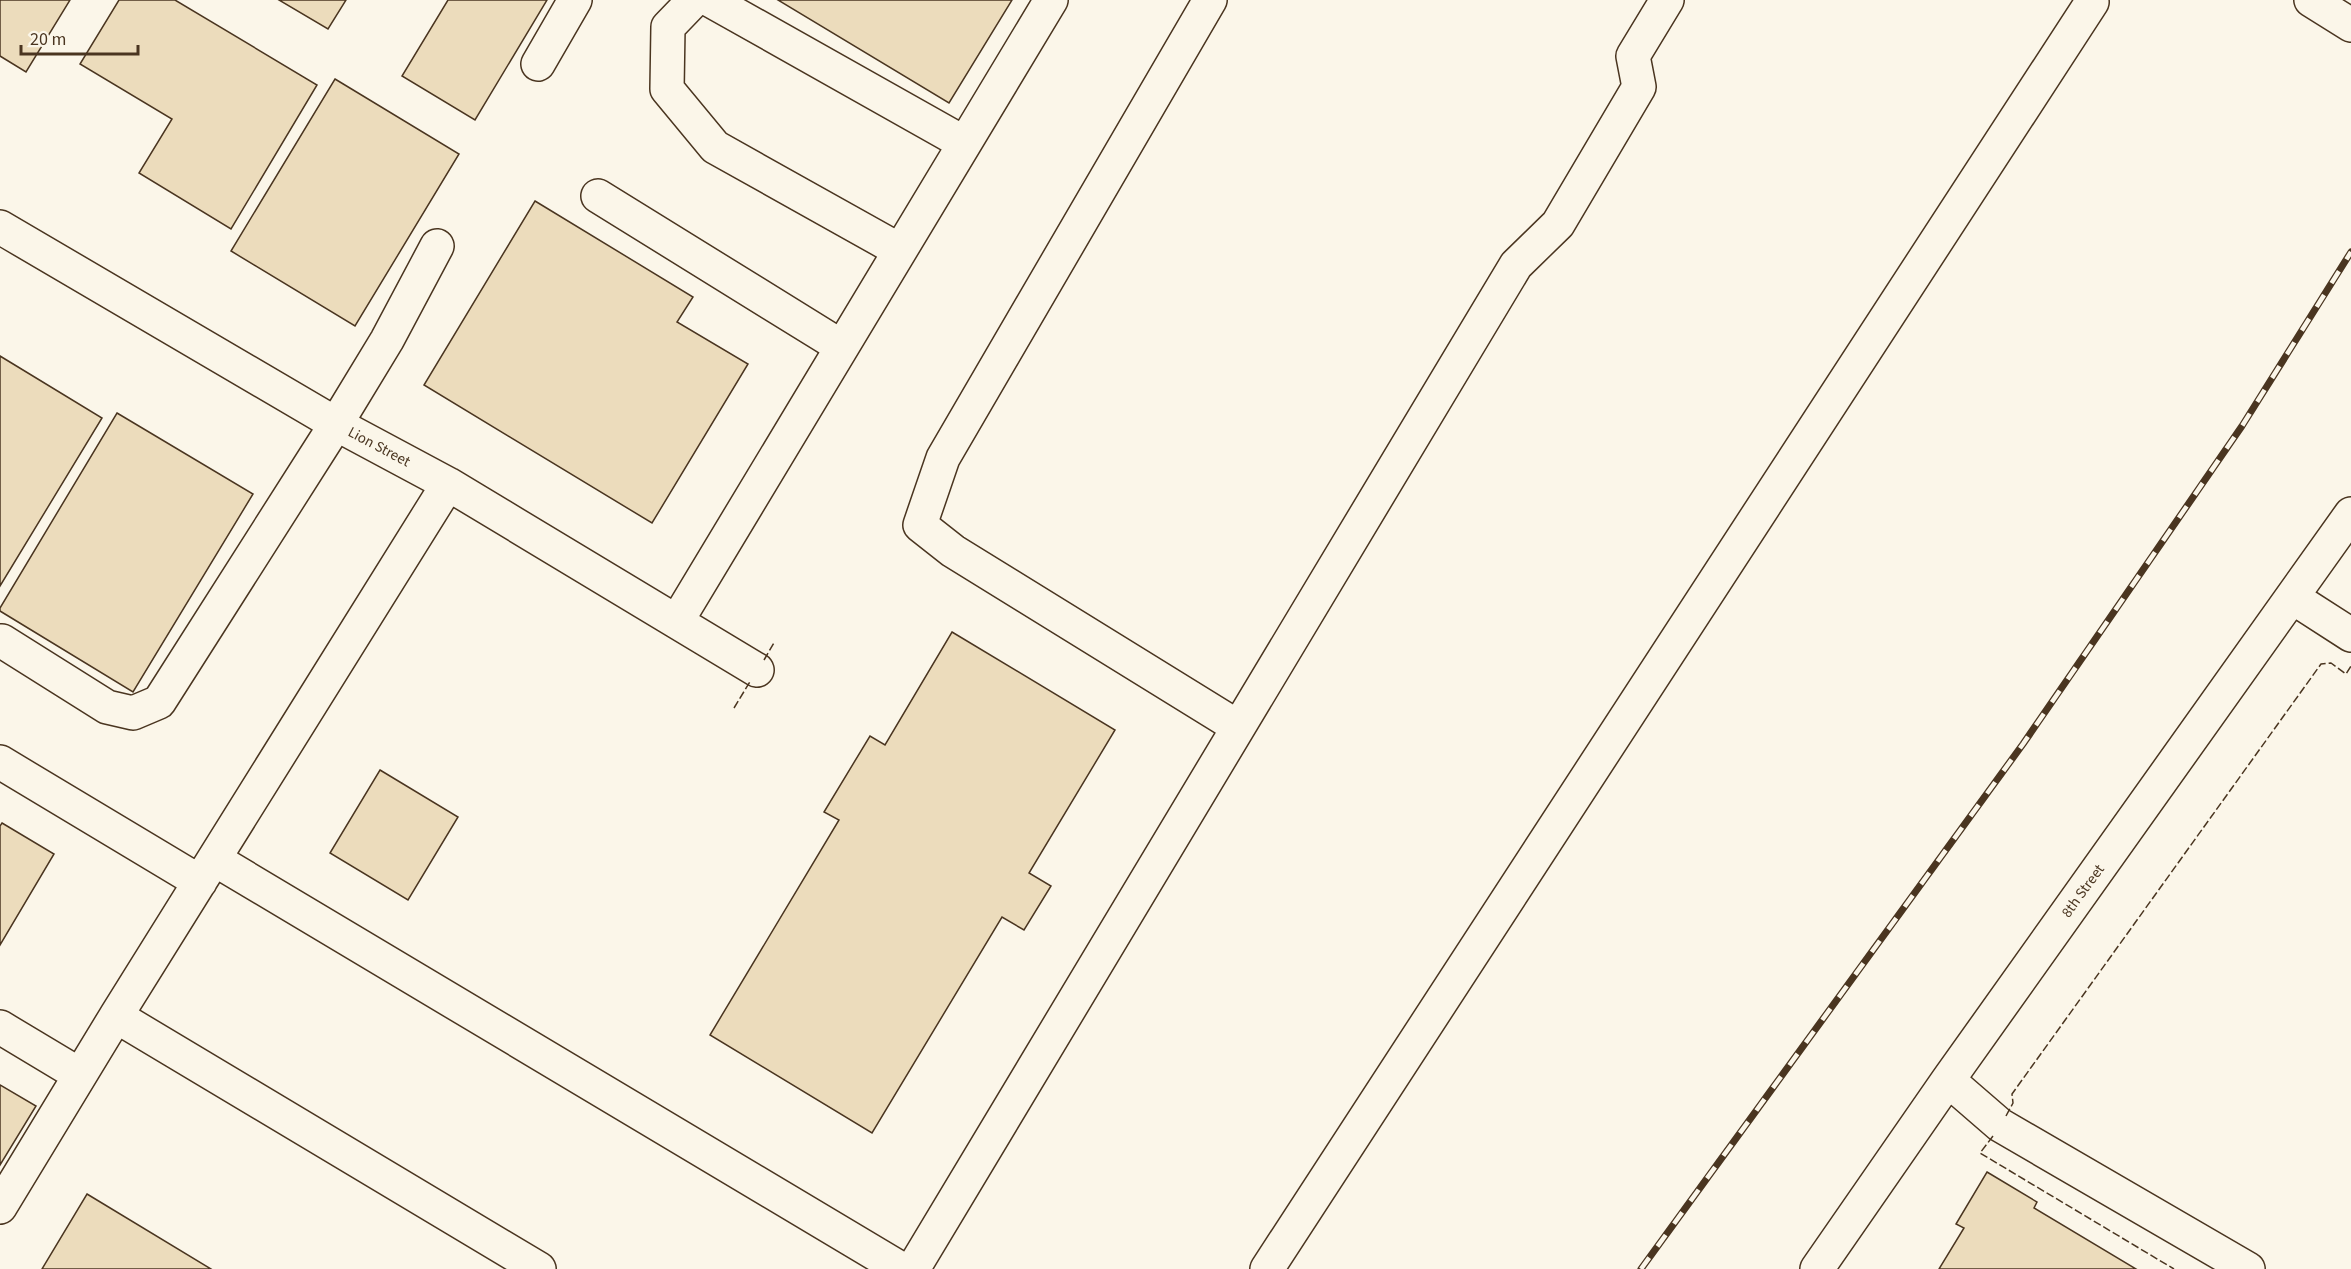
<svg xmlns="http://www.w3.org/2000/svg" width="2351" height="1269" viewBox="0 0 2351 1269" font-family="'Source Sans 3',sans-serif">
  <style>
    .building { fill: #ecdcbc; stroke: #4a3520; stroke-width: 1.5 }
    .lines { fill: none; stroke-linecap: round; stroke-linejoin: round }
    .minor-casing { stroke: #4a3520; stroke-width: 36 }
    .minor { stroke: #fbf6e9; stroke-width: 33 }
    .rail-casing { stroke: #4a3520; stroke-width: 7 }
    .rail { stroke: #fbf6e9; stroke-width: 4.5; stroke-dasharray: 14; stroke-linecap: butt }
    .fence { stroke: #4a3520; stroke-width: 1.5; stroke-dasharray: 8 3; stroke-linecap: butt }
    .labels { text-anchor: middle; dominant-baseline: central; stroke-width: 4.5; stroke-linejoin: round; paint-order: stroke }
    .street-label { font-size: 15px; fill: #4a3520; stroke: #fbf6e9 }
  </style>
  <rect width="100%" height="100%" fill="#fbf6e9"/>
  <!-- building -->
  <path class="building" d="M0,0H70L26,72L0,56Z
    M119,0H175L317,85L231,229L139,173L172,119L80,64Z
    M279,0H346L328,29Z
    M448,0H547L475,120L402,76Z
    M778,0H1012L949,103Z
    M335,79L459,154L355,326L231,251Z
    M535,201L693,297L677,322L748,364L652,523L424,385Z
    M0,356L102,418L0,586Z
    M117,413L253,494L133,692L0,611V608Z
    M952,632L1115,730L1029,873L1051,886L1024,930L1002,917L872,1133L710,1035L839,820L824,812L870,736L885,745Z
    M380,770L458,817L408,900L330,853Z
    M2,823L54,854L0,945V826Z
    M0,1085L36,1106L0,1165Z
    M1987,1172L2037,1202L2034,1208L2136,1269H1939L1964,1228L1956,1224Z
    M87,1194L211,1269H42Z"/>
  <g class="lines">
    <defs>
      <path id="minor" d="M694,0L668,27L667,89L715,147L899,250
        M710,0L964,143
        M1210,0L943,458L920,525L953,551L1238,727
        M2311,0L2351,25
        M538,64L575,0
        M598,196L842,347
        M0,227L336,424L448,484L757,670
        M2292,597L2351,635
        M677,621L1051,0
        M2,641L107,707L133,713L159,702L336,424L387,340L437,246
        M0,762L200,882
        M214,859L901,1269
        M116,1016L448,484
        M0,1027L80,1075
        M1948,1080L2000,1125L2248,1269
        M0,1207L116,1016L539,1269
        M913,1269L1516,265L1558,224L1639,87L1633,56L1667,0
        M1267,1269L2092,2
        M1817,1269L1948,1080L2351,514"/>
    </defs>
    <!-- minor casing -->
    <use href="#minor" class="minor-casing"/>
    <!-- minor -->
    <use href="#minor" class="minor"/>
    <defs>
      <path id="rail" d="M1641,1269L2023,744L2242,426L2351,252"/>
    </defs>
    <!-- rail casing -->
    <use href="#rail" class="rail-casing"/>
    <!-- rail -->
    <use href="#rail" class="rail"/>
    <!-- fence -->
    <path class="fence" d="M764,660L775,641
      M734,708L751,680
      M2006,1116L2013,1103L2012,1094L2321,664L2331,663L2346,674L2351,666
      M1993,1136L1980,1153L2174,1269"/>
  </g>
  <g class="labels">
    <!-- street labels -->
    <g class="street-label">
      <text transform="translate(379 447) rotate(28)">Lion Street</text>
      <text transform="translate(2083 891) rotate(-54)">8th Street</text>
    </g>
  </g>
  <!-- scale -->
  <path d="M21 45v9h117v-9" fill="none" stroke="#4a3520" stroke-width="3"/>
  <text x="30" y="45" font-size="18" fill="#4a3520" stroke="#fbf6e9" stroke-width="4.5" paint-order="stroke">20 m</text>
</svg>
